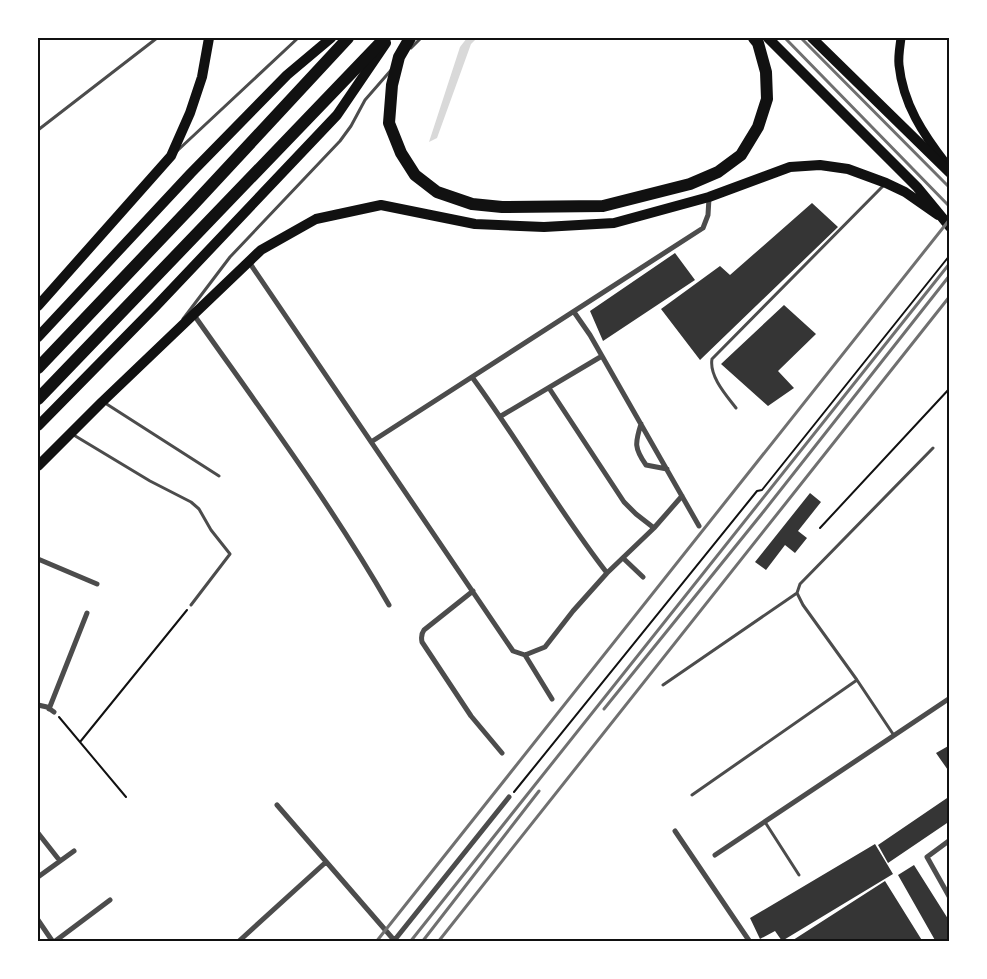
<svg xmlns="http://www.w3.org/2000/svg" width="987" height="979" viewBox="0 0 987 979" font-family="Inter,sans-serif">
  <style>
    .water { fill: #d9d9d9 }
    .building { fill: #353535 }
    .lines { fill: none; stroke-linecap: round; stroke-linejoin: round }
    .path { stroke: #111; stroke-width: 2 }
    .service { stroke: #4c4c4c; stroke-width: 3 }
    .minor { stroke: #4c4c4c; stroke-width: 5 }
    .secondary { stroke: #111; stroke-width: 9 }
    .primary { stroke: #111; stroke-width: 10 }
    .motorway { stroke: #111; stroke-width: 12 }
    .rail { stroke: #707070; stroke-width: 3 }
    .neatline { fill: none; stroke: #111; stroke-width: 2 }
  </style>
  <rect width="100%" height="100%" fill="#fff"/>
  <!-- water -->
  <path class="water" d="M467,38H477L471,44L437,138L429,142L460,47Z"/>
  <!-- building -->
  <path class="building" d="M812,203L838,227L700,360L661,309L720,266L730,275Z
    M675,253L695,280L603,341L590,311Z
    M784,305L816,334L778,371L794,388L768,406L721,364Z
    M810,493L821,502L798,531L807,538L795,553L785,545L766,570L755,562Z
    M950,745V773L936,753Z
    M950,796V821L888,863L878,845Z
    M875,844L893,874L782,941L775,931L760,939L750,918Z
    M914,865L950,922V942H936L898,875Z
    M885,881L923,942H790Z"/>
  <g class="lines">
    <!-- path -->
    <path class="path" d="M950,325V327
      M820,528L950,388
      M59,717L126,797
      M80,742L187,610
      M514,792L757,491L762,490L950,255"/>
    <!-- service -->
    <path class="service" d="M411,48L421,38
      M38,130L157,38
      M177,151L298,38
      M183,319L230,257L340,141L351,126L365,100L392,69
      M105,403L219,476
      M736,408C726,395 709,376 712,359L884,185
      M72,434L150,481L191,502L199,509L211,530L230,554L191,605
      M663,685L797,593
      M893,734L857,680L803,605L797,593L800,584L933,448
      M692,795L857,680
      M765,822L799,875"/>
    <!-- minor -->
    <path class="minor" d="M249,262L513,651L525,655L545,647L573,611L607,573L654,528L682,496
      M574,312L590,335L699,526
      M194,315C261,410 331,504 389,605
      M472,377C519,441 558,510 607,573
      M549,388L624,502L636,514L654,528
      M501,416L602,356
      M641,424C635,443 634,448 646,465L667,469
      M371,442L703,228L708,215L709,198
      M623,558L643,577
      M38,559L97,584
      M473,591L424,630C421,634 421,637 422,642L471,716L502,753
      M525,655L552,699
      M38,705L47,707L54,712
      M49,709L87,613
      M277,805L394,940
      M675,831L750,942
      M38,833L60,861
      M950,840L927,857L950,898
      M715,855L950,698
      M38,877L74,851
      M38,920L53,942
      M54,942L110,900
      M238,942L326,862
      M393,942L509,797"/>
    <!-- secondary -->
    <path class="secondary" d="M901,38C900,46 898,56 899,65C903,104 923,134 947,165"/>
    <!-- primary -->
    <path class="primary" d="M768,38L917,187L950,227
      M812,38L950,173
      M38,306L171,156L190,113L202,77L209,38
      M38,337L191,173L287,75L331,38
      M38,426L156,306L337,115L386,43
      M38,466L102,402L261,250L316,219L381,205L475,224L544,227L614,223L709,197L790,167L820,165L848,169L886,183L905,192L938,215"/>
    <!-- motorway -->
    <path class="motorway" d="M410,38L399,57L392,85L389,123L401,153L415,175L437,192L472,204L502,207L603,206L690,184L718,172L741,155L758,127L767,99L766,72L758,43L754,38
      M38,368L192,206L348,38
      M38,399L385,38"/>
    <!-- rail -->
    <path class="rail" d="M785,38L950,207
      M801,38L950,188
      M604,709L764,511L950,275
      M376,942L950,219
      M410,942L950,263
      M422,942L539,791
      M438,942L950,296"/>
  </g>
  <!-- border -->
  <rect width="987" height="979" fill="none" stroke="#ffffff" stroke-width="78"/>
  <rect x="39" y="39" width="909" height="901" class="neatline"/>
</svg>
